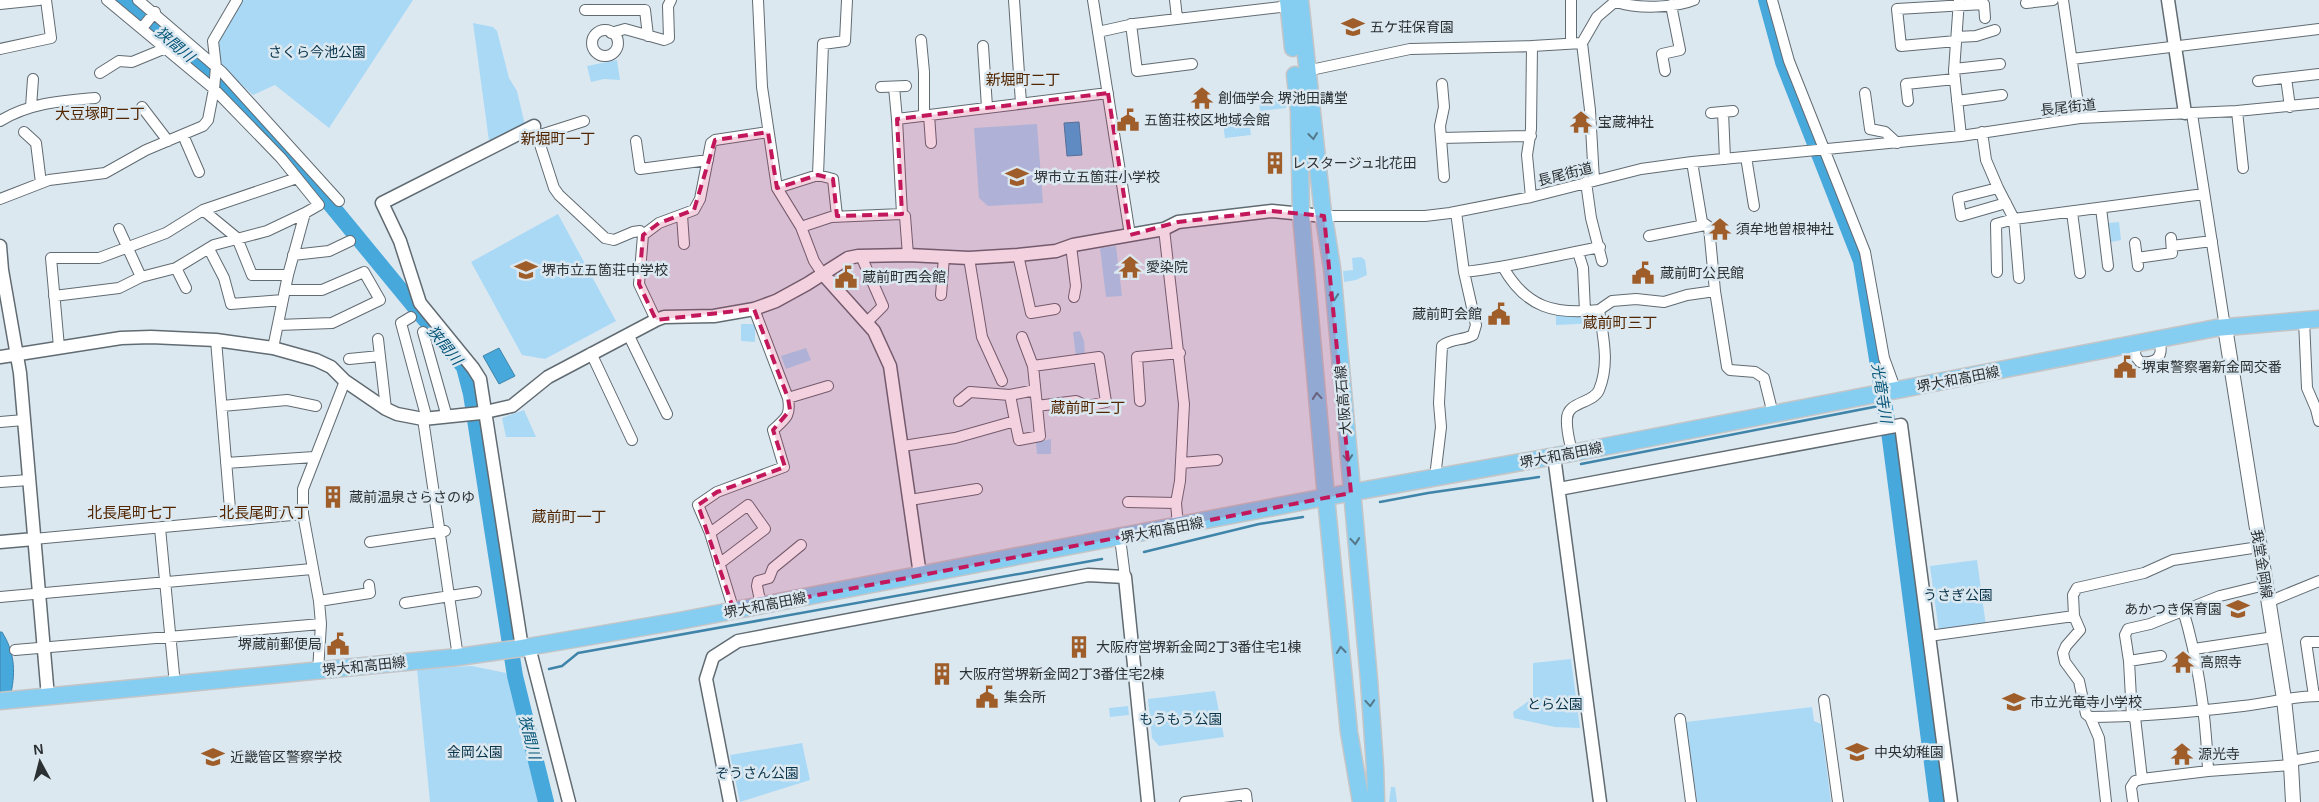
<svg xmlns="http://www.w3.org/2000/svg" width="2319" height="802" viewBox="0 0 2319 802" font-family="Helvetica,'Noto Sans JP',sans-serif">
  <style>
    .green { fill: #aad9f6 }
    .water { fill: #47a8dc; stroke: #3f84a9 }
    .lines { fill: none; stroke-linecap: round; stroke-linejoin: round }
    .stream { stroke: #3f84a9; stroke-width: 2.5 }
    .river { stroke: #47a8dc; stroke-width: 16 }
    .minor-casing { stroke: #616b72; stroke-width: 12 }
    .tertiary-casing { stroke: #616b72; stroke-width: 15 }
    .secondary-casing { stroke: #616b72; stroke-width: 16 }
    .primary-casing { stroke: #c4c5c6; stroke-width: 19 }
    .minor { stroke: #fff; stroke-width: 10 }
    .tertiary { stroke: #fff; stroke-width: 12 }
    .secondary { stroke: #fff; stroke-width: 14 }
    .primary { stroke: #85cef2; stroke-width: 16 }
    .oneway { stroke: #547789 }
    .marked { fill: #c2185b; fill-opacity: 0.2; stroke: #c2185b; stroke-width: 4; stroke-dasharray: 10 6; stroke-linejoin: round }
    .labels { text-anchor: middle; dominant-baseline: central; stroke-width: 5; stroke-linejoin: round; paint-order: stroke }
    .poi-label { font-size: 14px; fill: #2b3033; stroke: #dce8f0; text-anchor: start }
    .park-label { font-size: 14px; fill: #083349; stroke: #dce8f0 }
    .street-label { font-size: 14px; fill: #2b3033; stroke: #dce8f0 }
    .water-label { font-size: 15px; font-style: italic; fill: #055578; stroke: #dce8f0 }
    .neighbourhood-label { font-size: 15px; fill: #512600; stroke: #dce8f0 }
  </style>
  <rect width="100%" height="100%" fill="#dce8f0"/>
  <!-- green -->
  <path class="green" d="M241,0H413L329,128L275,85L253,95C245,87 223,71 220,61C213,40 231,17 241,0Z
    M473,23L493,27L497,31L509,78L517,91L525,125L489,141Z
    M617,60L620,80L604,79L591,82L587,66Z
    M1285,98L1286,108L1260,111L1259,101Z
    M1249,120L1251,135L1225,138L1223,123Z
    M1037,124L1043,203L988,206L979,198L974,128Z
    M558,214L616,321L545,359L522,355L471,262Z
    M2119,222L2121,240L2111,242L2108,223Z
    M1116,246L1122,296L1106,297L1100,248Z
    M1361,257L1365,260L1367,275L1356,280L1344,282L1343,271L1353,270L1352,258Z
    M1556,314H1597L1598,323L1556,325Z
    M741,324H753L755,327V342L741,341Z
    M1080,331L1084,341L1085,356L1076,357L1073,332Z
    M806,348L811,360L786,369L781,356Z
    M524,410L536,437H506L502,418Z
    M1051,439V454H1037L1036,442Z
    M1977,560L1986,626L1939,632L1930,566Z
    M1571,659L1580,728L1555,727L1514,718L1513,712L1533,698V663Z
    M472,666L506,673L538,802H430L417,669Z
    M1215,691L1224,737L1159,746L1152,738L1148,699Z
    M1128,706L1129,715L1110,717L1109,708Z
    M1812,707L1814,721L1821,724L1831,802H1697L1686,722Z
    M802,743L810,780L740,802L730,755Z
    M1391,787H1395L1397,802H1389Z"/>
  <!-- water -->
  <path class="water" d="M1079,122L1082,155L1067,156L1064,123Z
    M499,348L515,376L499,384L483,356Z
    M0,632H2C14,651 16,670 11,693H0Z"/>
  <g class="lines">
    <!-- stream -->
    <path class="stream" d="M1581,464L1884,405
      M1380,502L1428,493L1539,477
      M1144,552L1259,524L1303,517
      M549,669L562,666L578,653L1102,559"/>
    <!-- river -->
    <path class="river" d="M124,0L207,71L280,143L464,367L471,394L515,676L546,802
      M1766,0L1783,62L1861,261L1890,439L1937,802"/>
    <defs>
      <path id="minor" d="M107,0L214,89L281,158L319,205L305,213L288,275L273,348
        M138,0L222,72L339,201
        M758,0L762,87L777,188L801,227L814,261L822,273
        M1014,0L1021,103
        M1093,0L1130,235
        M1175,0L1177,18
        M1571,0V44
        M1772,0L1789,61L1865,252L1884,358L1896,391
        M1959,0L1954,71L1961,136
        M2063,0L2080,118
        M1617,2C1637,9 1675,8 1694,0
        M2026,3L2053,0
        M0,4L39,0
        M585,10H645L648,36
        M1131,24L1137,71L1192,64
        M142,28L155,12
        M592 43a13 13 0 1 1 26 0a13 13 0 1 1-26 0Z
        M1098,32L1134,24L1289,6
        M611,33L625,29L664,40L669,38L668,6L671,0
        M1957,37L1976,36L1995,30
        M921,40L924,72V116
        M1956,41L1901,46L1897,9L1984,4L1985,18
        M1582,43L1590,110L1594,180
        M983,46L987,107
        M0,49L51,38L46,0
        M2072,59L2319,29
        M1954,69L2000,64
        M1306,71L1410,49L1532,46
        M1665,71L1662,54L1680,50L1671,5
        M100,73L119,61L132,62L166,48
        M2286,78L2290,107
        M2258,81L2319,74
        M1442,84L1444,107L1440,126L1444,177
        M881,87L906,86
        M894,87L897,119
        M1865,93L1870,129L1885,132L1897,143
        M1908,101L1906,84L1955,79
        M1957,101L2002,95
        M31,107L33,79
        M142,107L168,141
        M2237,111L2243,168
        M1723,112L1725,159
        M1711,113L1733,111
        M2192,114L2225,327
        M929,115L931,143
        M0,121C30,103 60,101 95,98
        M534,126L554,188L559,195L605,238L614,240L633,232L640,231L643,235L639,284L656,320
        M24,132L36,143L41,183
        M1982,132L1986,160L1998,188
        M183,135L199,172
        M537,136L584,121
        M1441,138L1531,136
        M636,141L640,169L708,160
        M1746,157L1754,206
        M818,175L833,179L837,216
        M1586,182L1591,218L1602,261
        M777,188L818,175L823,44L845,41L847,0
        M1531,197L1527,155L1531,129L1532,46L1582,43L1597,17L1617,0
        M0,199L49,180L105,173L146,150L203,126L208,120L214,89L216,67L213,41L237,0
        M2006,203L1961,216L1958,198L1998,188L2014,219L2019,278
        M2101,208L2108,266
        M203,210L237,238L252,275H288
        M2072,212L2080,273
        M682,215L684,244
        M1324,216H1425L1450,213L1531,197L1641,169L1692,162L1961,136L2080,118L2237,111L2319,103
        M801,227L831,217L902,214
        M119,229L141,277
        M1164,229L1184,404L1180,481L1176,503L1178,526
        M643,235L659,223L694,210L700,199L711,143L715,140L768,132
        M1649,236L1705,225
        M2135,243L2138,266
        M1071,246L1076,286L1074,297
        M2172,246L2212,241
        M209,249L224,278L231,304L283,300
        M1578,252L1583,268L1585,311
        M293,255L329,251L350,241
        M908,255L905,216L902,214L897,119L1108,93
        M1018,255L1031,313L1055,309
        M861,256L883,306L866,323
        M969,258L982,337L1002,381
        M2137,258L2172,253L2171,238
        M1503,267C1526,308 1555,315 1599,310
        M176,268L186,288
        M1464,272C1510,267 1554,256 1600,247
        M1997,272L1996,224L2014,219L2204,194
        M1715,291L1727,367L1730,370L1755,372L1764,378L1773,414
        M941,295L944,257
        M54,296L119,288L141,277L176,268L214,245L267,231L305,213
        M411,317L401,323L425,412L423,419L458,657
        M2304,320L2307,388L2316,409L2319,421
        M278,325L332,323L380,300L364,272L322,290H285
        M423,332L447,417
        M628,334L667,414
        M378,339L386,409
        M216,340L231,521
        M2133,344L2136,357L2140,362C2158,364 2164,356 2159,339
        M59,347L51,258H99L166,233L203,210L297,178
        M591,353L632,440
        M349,359L380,356
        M1033,366L1099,357L1106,402L1087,406L1076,401L1037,406
        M788,398L828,386
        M959,401L970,392L1010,395L1035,390
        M1140,401L1137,357L1180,353
        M222,406L287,400L316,406
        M1015,421L1019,440L1040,436L1033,366L1022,337
        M0,422L24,420
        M903,446L955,438L1015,421L1010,395
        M1572,453C1570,442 1566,430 1567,419C1567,401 1593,404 1599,390C1610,364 1603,336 1599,310L1612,301L1636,299L1664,302L1687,295L1715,291L1709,227L1702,222L1692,162
        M226,463L314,457
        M1181,463L1217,460
        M1435,477L1441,427L1439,403L1442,346C1451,338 1463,341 1473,335L1476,325L1464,272L1456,212
        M0,482L29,480
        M910,500L977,489
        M1128,502L1176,503
        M160,528L175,685
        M710,533L748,505L765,529L719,564
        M1120,538L1125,577
        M34,539L303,514
        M370,542L445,531
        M0,597L312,569
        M319,601L370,593L369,585
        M2268,602L2319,581
        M405,603L476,592
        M761,605L757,586L758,581L769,578L773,568L801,545
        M2183,610C2199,663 2206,716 2208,771
        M734,611L710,533L698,505L717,492L784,467L773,430C786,418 791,416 788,398L754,309
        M2074,616L2073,595L2077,588L2144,573L2173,560L2259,547
        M1929,636L2074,616L2080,630L2066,646L2063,653L2065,662L2079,681L2086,714L2090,717L2099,738L2106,802
        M2194,649L2274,637
        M15,650L321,624
        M2129,661L2161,656
        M318,671L321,624L319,601L303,514V489L345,381
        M2314,696L2306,642H2319
        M1824,700L1838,802
        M2090,717C2142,717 2192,712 2243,706C2269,703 2293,696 2319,696
        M2132,717L2129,661L2125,635L2128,629L2150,624L2220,596L2265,585
        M2135,717L2142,779
        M1680,719L1691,802
        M2291,761L2319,756
        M1185,802L1246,794L1247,802
        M2133,802L2131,787L2135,781L2142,779L2208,771L2291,765"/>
      <path id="tertiary" d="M2168,0L2185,113
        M0,246L2,270L20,373L48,697
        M822,273L874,331L890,366L920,575
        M0,357L121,338L151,337L216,340L273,348L316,360L331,367L345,381L386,409L397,414L423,419L481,413L512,406L548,377L656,320L664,317L714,316L754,309L776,301L807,284L848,258L858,256L908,255L969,258L1018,255L1056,251L1073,245L1164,229L1178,222L1272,211L1324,216
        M1554,456L1600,802
        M1559,489L1901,425L1951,802
        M0,542L34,539
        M529,647L569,802
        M522,648L480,379L473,368L420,303L400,241L382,203L534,126
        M730,802L706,679L713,657L738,641L1088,575L1125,577L1148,802"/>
      <path id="secondary" d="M2225,327L2284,699L2291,765L2293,802"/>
      <path id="primary" d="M1288,0L1293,48
        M1300,0L1322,205L1332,268L1369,680L1375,767L1376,802
        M1295,75L1299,111L1301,214L1326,497L1349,732L1361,802
        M0,701L458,657L522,648L679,621L1326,497L1572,453L2216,328L2319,319"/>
    </defs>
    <!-- minor casing -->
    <use href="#minor" class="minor-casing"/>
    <!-- tertiary casing -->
    <use href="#tertiary" class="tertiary-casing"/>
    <!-- secondary casing -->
    <use href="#secondary" class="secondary-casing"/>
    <!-- primary casing -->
    <use href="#primary" class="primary-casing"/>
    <!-- minor -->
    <use href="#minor" class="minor"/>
    <!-- tertiary -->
    <use href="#tertiary" class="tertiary"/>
    <!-- secondary -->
    <use href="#secondary" class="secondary"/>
    <!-- primary -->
    <use href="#primary" class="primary"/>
  </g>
  <!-- one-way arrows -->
  <defs><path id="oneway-chevron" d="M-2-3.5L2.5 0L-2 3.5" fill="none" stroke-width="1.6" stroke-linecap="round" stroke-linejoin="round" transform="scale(1.25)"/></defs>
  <g class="oneway">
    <use href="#oneway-chevron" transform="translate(1313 136) rotate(83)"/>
    <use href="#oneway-chevron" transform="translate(1334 297) rotate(85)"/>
    <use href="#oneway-chevron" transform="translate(1317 396) rotate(-95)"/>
    <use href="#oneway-chevron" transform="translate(1348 458) rotate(85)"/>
    <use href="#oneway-chevron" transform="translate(1355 541) rotate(85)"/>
    <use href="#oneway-chevron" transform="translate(1341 650) rotate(-96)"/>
    <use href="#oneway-chevron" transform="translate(1370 703) rotate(86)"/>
  </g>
  <!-- marked area -->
  <path class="marked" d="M1108,93L1130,235L1178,222L1272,211L1324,216L1351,493L734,611L698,505L717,492L785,467L773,430L790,410L788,398L754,309L656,320L639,284L643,235L659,223L694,210L715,140L768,132L777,188L818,175L833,179L837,216L902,214L897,119Z"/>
  <!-- icons -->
  <defs>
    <symbol id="school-bare" viewBox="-9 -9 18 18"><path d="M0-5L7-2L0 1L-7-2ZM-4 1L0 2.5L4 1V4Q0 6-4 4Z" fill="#9f5d2a" stroke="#dce8f0" stroke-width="2.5" paint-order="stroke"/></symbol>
    <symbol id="temple-bare" viewBox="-9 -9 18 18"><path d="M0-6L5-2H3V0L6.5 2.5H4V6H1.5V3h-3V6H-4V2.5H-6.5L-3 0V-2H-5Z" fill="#9f5d2a" stroke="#dce8f0" stroke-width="2.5" paint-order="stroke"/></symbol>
    <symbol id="civic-bare" viewBox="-9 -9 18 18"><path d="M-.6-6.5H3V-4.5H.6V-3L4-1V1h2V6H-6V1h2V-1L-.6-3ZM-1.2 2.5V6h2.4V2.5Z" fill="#9f5d2a" stroke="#dce8f0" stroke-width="2.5" paint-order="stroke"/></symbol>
    <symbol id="building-bare" viewBox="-9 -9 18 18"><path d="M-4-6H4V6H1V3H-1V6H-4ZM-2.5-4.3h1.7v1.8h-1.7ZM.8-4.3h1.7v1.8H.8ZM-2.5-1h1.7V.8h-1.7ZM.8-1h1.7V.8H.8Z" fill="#9f5d2a" stroke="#dce8f0" stroke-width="2.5" paint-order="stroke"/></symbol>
    <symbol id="university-bare" viewBox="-9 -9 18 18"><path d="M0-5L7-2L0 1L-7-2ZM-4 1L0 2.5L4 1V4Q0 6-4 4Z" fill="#9f5d2a" stroke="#dce8f0" stroke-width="2.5" paint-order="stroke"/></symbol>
  </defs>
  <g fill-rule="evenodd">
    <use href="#school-bare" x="1337" y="11" width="32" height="32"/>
    <use href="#temple-bare" x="1186" y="82" width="32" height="32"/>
    <use href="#civic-bare" x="1112" y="104" width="32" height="32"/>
    <use href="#temple-bare" x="1565" y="106" width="32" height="32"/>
    <use href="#building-bare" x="1259" y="147" width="32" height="32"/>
    <use href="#school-bare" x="1001" y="161" width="32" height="32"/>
    <use href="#temple-bare" x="1704" y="213" width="32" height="32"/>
    <use href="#temple-bare" x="1114" y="251" width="32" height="32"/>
    <use href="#school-bare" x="510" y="254" width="32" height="32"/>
    <use href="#civic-bare" x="1627" y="257" width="32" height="32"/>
    <use href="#civic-bare" x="830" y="261" width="32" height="32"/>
    <use href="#civic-bare" x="1483" y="298" width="32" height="32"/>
    <use href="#civic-bare" x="2109" y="351" width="32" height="32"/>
    <use href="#building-bare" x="317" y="481" width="32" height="32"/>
    <use href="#school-bare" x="2222" y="593" width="32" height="32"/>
    <use href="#civic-bare" x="322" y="628" width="32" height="32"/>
    <use href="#building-bare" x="1063" y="631" width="32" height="32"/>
    <use href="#temple-bare" x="2167" y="646" width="32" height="32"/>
    <use href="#building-bare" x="926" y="658" width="32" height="32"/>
    <use href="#civic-bare" x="971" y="681" width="32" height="32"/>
    <use href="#school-bare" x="1998" y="686" width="32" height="32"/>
    <use href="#school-bare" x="1841" y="736" width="32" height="32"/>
    <use href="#temple-bare" x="2166" y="738" width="32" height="32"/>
    <use href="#university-bare" x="197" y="741" width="32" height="32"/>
  </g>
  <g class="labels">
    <!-- poi labels -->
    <g class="poi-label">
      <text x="1370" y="27">五ケ荘保育園</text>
      <text x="1218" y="98">創価学会 堺池田講堂</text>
      <text x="1144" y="120">五箇荘校区地域会館</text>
      <text x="1598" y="122">宝蔵神社</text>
      <text x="1292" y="163">レスタージュ北花田</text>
      <text x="1034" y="177">堺市立五箇荘小学校</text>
      <text x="1736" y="229">須牟地曽根神社</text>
      <text x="1146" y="267">愛染院</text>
      <text x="542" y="270">堺市立五箇荘中学校</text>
      <text x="1660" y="273">蔵前町公民館</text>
      <text x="862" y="277">蔵前町西会館</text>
      <text x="1482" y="314" text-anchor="end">蔵前町会館</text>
      <text x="2142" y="367">堺東警察署新金岡交番</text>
      <text x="349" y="497">蔵前温泉さらさのゆ</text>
      <text x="2222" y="609" text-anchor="end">あかつき保育園</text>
      <text x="322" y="644" text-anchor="end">堺蔵前郵便局</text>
      <text x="1096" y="647">大阪府営堺新金岡2丁3番住宅1棟</text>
      <text x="2200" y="662">高照寺</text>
      <text x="959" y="674">大阪府営堺新金岡2丁3番住宅2棟</text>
      <text x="1004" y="697">集会所</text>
      <text x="2030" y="702">市立光竜寺小学校</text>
      <text x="1874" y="752">中央幼稚園</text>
      <text x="2198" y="754">源光寺</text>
      <text x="230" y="757">近畿管区警察学校</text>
    </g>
    <!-- park labels -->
    <g class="park-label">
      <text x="317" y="52">さくら今池公園</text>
      <text x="1958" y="595">うさぎ公園</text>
      <text x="1555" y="704">とら公園</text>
      <text x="1181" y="719">もうもう公園</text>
      <text x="475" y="752">金岡公園</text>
      <text x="757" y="773">ぞうさん公園</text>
    </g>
    <!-- street labels -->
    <g class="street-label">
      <text transform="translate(2068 107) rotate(-6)">長尾街道</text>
      <text transform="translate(1565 174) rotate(-14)">長尾街道</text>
      <text transform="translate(1958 379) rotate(-11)">堺大和高田線</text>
      <text transform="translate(1343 400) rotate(-95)">大阪高石線</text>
      <text transform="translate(1561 455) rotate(-11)">堺大和高田線</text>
      <text transform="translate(1162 530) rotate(-11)">堺大和高田線</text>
      <text transform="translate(2262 564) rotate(81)">我堂金岡線</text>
      <text transform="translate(765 605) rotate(-11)">堺大和高田線</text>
      <text transform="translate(364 666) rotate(-6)">堺大和高田線</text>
    </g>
    <!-- water labels -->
    <g class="water-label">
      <text transform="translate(175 44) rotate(40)">狭間川</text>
      <text transform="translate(445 345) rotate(51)">狭間川</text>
      <text transform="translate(1882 393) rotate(81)">光竜寺川</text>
      <text transform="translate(530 737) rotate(76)">狭間川</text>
    </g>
    <!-- neighbourhood labels -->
    <g class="neighbourhood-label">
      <text x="1023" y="79">新堀町二丁</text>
      <text x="100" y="113">大豆塚町二丁</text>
      <text x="558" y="138">新堀町一丁</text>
      <text x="1620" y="322">蔵前町三丁</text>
      <text x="1088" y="407">蔵前町二丁</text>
      <text x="132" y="512">北長尾町七丁</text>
      <text x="264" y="512">北長尾町八丁</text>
      <text x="569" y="516">蔵前町一丁</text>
    </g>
  </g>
  <!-- north arrow -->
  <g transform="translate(40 762) rotate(353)" stroke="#dce8f0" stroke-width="4" paint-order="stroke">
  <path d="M0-4L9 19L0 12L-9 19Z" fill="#2b3033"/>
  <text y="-8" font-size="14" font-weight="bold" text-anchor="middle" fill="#2b3033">N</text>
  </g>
</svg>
